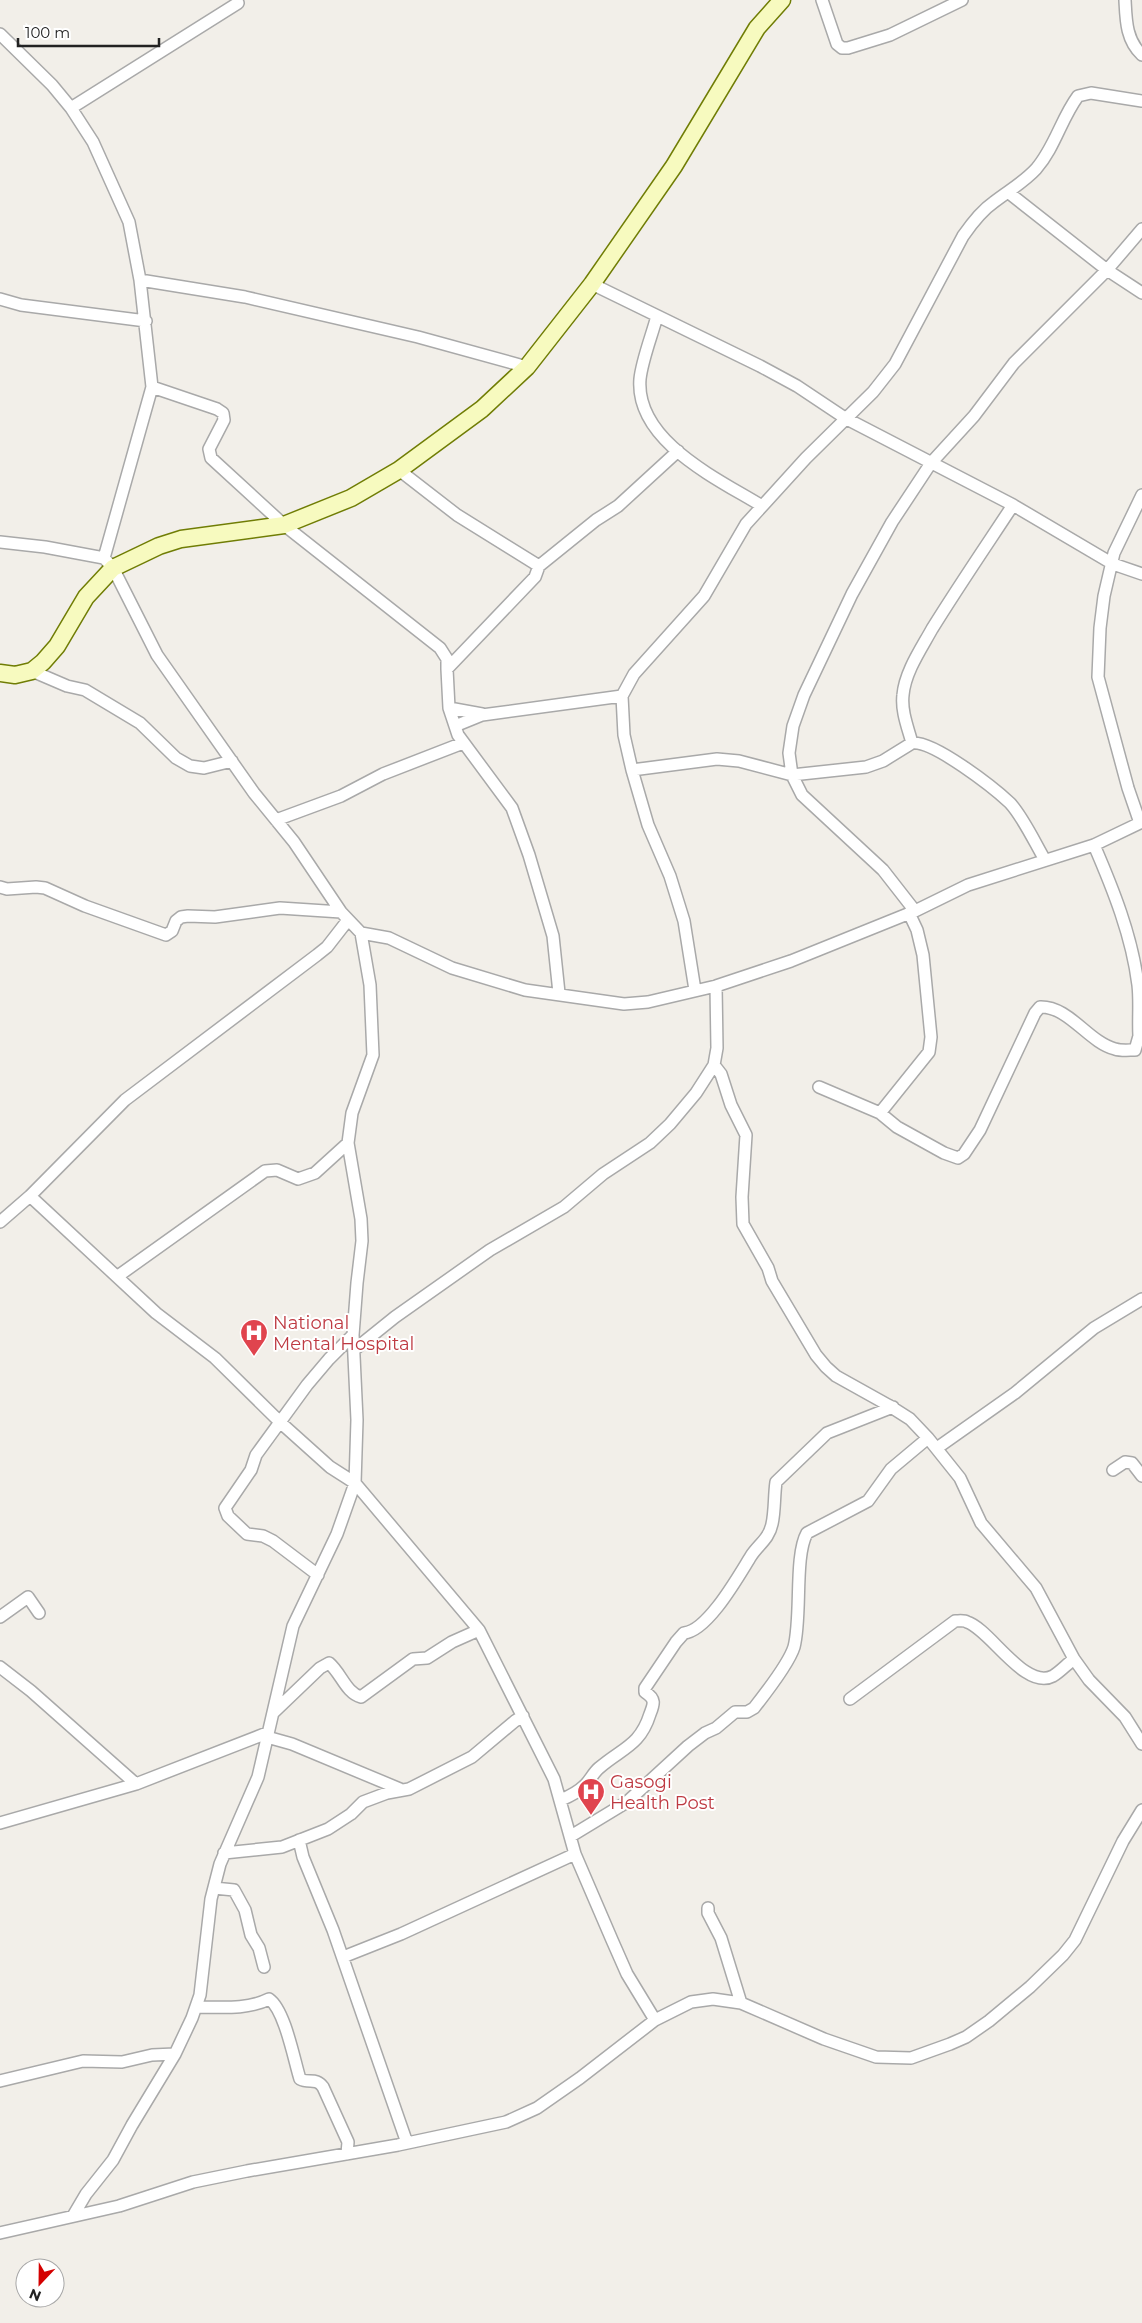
<svg xmlns="http://www.w3.org/2000/svg" width="1142" height="2323" viewBox="0 0 1142 2323" font-family="Montserrat,sans-serif">
  <style>
    .lines { fill: none; stroke-linecap: round; stroke-linejoin: round }
    .street-casing { stroke: #a9a9a9; stroke-width: 14 }
    .secondary-casing { stroke: #707d05; stroke-width: 19 }
    .street { stroke: #fff; stroke-width: 11 }
    .secondary { stroke: #f7fabf; stroke-width: 16 }
    .labels { text-anchor: middle; dominant-baseline: central; stroke-width: 4; stroke-linejoin: round; paint-order: stroke }
    .health-label { font-size: 18px; fill: #be3a42; stroke: #fff; text-anchor: start }
  </style>
  <rect width="100%" height="100%" fill="#f2efe9"/>
  <g class="lines">
    <defs>
      <path id="street" d="M822,0L837,44L842,48H848L890,35L962,0
        M1125,0C1126,20 1126,40 1142,55
        M0,34L52,85L71,108L93,142L129,222L140,280L152,387L104,558L113,568L157,655L254,793L294,842L341,912L361,933L370,985L373,1055L352,1113L348,1143L361,1219L362,1241L357,1283L353,1335L357,1420L355,1483L337,1534L293,1626L258,1777L220,1864L211,1899L200,1995L192,2018L175,2054L132,2125L113,2160L86,2194L73,2216
        M71,108L238,3
        M1009,193L1107,270L1142,293
        M140,280L245,297L418,337L527,367
        M592,284L760,366L797,386L845,418L1013,505L1113,564L1142,574
        M0,299L21,305L146,321
        M657,316C652,335 642,360 640,379C635,441 718,479 762,506
        M152,387L217,409L223,413L224,420L209,449L211,458L284,525L440,648L447,659V669
        M399,470L457,515L539,566
        M0,542L45,547L104,558
        M32,671L67,686L85,690L140,723L176,758L190,766L204,768L232,761
        M449,708L482,714
        M455,726L482,715L622,696
        M912,743C908,728 901,711 903,695C905,672 921,649 932,629C958,587 986,546 1013,505
        M632,770L717,759L739,761L792,775L866,767L883,761L912,743C933,740 994,788 1010,803C1023,817 1035,843 1045,860
        M276,820L341,796L383,774L463,743
        M1140,823L1128,788L1098,677L1100,628L1104,596L1114,553L1142,495
        M1094,845C1113,889 1132,936 1138,985C1140,1002 1138,1019 1139,1036L1142,1038
        M0,887L7,889L36,887L45,888L85,906L166,935L172,931L176,921L181,917L188,916L215,917L280,908L341,912
        M915,911L883,870L802,795L792,775L789,753L793,726L804,695L852,594L892,522L931,463L974,416L1014,363L1107,270L1142,229
        M361,933L389,938L452,968L525,990L624,1004L648,1002L716,986L791,961L915,911L968,885L1094,845L1142,822
        M695,990L684,921L670,876L648,825L632,770L624,735L622,696L634,674L704,596L746,524L806,458L873,392L895,364L963,236C972,223 981,211 994,202C1008,191 1023,183 1036,169C1055,147 1061,119 1078,96L1091,93L1142,101
        M559,993L553,936L529,855L512,808L458,735L449,708L447,669L535,577L539,566L596,520L618,506L678,451
        M714,1065L721,1074L731,1105L746,1135L742,1197L743,1224L768,1268L772,1281L816,1355L826,1367L836,1376L888,1405L910,1419L928,1438L960,1478L981,1523L1036,1588L1074,1659L1089,1680L1125,1717L1142,1744
        M819,1087L880,1113L897,1127L944,1153L958,1158L964,1154L980,1130L1035,1013L1040,1007C1069,1006 1088,1042 1115,1049C1121,1051 1129,1050 1135,1050L1139,1036
        M880,1113L929,1052L931,1037L923,955L917,930L909,913
        M30,1196L156,1313L215,1358L281,1423L330,1467L355,1483L479,1630L554,1779L575,1854L612,1940L627,1974L655,2020
        M0,1222L30,1196L125,1100L317,955L327,947L348,920
        M118,1276L265,1171L277,1170L298,1179L315,1173L348,1143
        M354,1350L395,1317L490,1250L564,1207L603,1174L650,1143L670,1124L696,1093L714,1065L717,1048L716,986
        M937,1448L1015,1393L1094,1328L1142,1299
        M1113,1470L1125,1462L1132,1463L1142,1476
        M318,1575L273,1541L263,1536L247,1534L228,1516L225,1508L251,1470L256,1455L307,1385L329,1359L353,1335
        M0,1617L28,1597L39,1613
        M0,1667L31,1691L136,1784
        M850,1699L955,1621C959,1621 964,1620 967,1622C990,1629 1025,1691 1053,1676C1060,1672 1067,1664 1074,1659
        M273,1713L320,1668L329,1663C341,1673 346,1693 361,1697L413,1659L427,1658L452,1642L479,1630
        M267,1737L292,1744L400,1789
        M561,1800C570,1796 578,1792 584,1786C590,1781 593,1773 599,1768C622,1748 640,1746 650,1714C654,1704 656,1699 645,1692V1688L676,1642L684,1633C708,1631 739,1575 751,1556C758,1545 769,1539 772,1524C775,1511 774,1496 776,1482L827,1433L893,1407
        M0,1823L136,1784L267,1733
        M571,1836L627,1802L688,1746L705,1733L716,1728L735,1712H747L754,1708C765,1694 789,1663 794,1647C802,1617 794,1556 807,1533L868,1501L891,1469L928,1438
        M299,1840L303,1857L333,1930L407,2143
        M224,1853L282,1847L328,1829L351,1814L363,1802L387,1793L409,1789L472,1757L515,1721L523,1716
        M214,1888L234,1890L245,1910L251,1935L259,1948L264,1967
        M708,1908V1913L721,1938L741,2003
        M343,1957L401,1934L575,1854
        M196,2007C220,2007 247,2010 269,1999C285,2010 294,2060 300,2079C309,2084 316,2077 323,2087L348,2142L347,2154
        M0,2081L83,2061L122,2062L152,2055L175,2054
        M0,2233L119,2206L193,2182L247,2171L398,2145L506,2122L537,2108L580,2078L655,2020L691,2002L713,1999L741,2003L824,2039L876,2057L911,2058L950,2044L966,2037L989,2021L1030,1987L1063,1955L1075,1940L1123,1841L1142,1810"/>
      <path id="secondary" d="M0,673L15,675L32,671L43,662L57,646L86,597L113,568L159,546L181,539L284,525L351,498L399,470L482,409L527,367L592,284L674,166L757,28L782,0"/>
    </defs>
    <!-- street casing -->
    <use href="#street" class="street-casing"/>
    <!-- secondary casing -->
    <use href="#secondary" class="secondary-casing"/>
    <!-- street -->
    <use href="#street" class="street"/>
    <!-- secondary -->
    <use href="#secondary" class="secondary"/>
  </g>
  <!-- icons -->
  <defs>
    <symbol id="hospital-pin" viewBox="-11 -11 22 30"><path d="M0 17L-7.5 6A9.5 9.5 0 1 1 7.5 6Z" fill="#e0444e" stroke="#fff"/><path d="M-5-5h3v3.5h4V-5h3V5h-3V1.5h-4V5h-3Z" fill="#fff"/></symbol>
  </defs>
  <g fill-rule="evenodd">
    <use href="#hospital-pin" x="238" y="1317" width="32" height="43"/>
    <use href="#hospital-pin" x="575" y="1776" width="32" height="43"/>
  </g>
  <g class="labels">
    <!-- health labels -->
    <g class="health-label">
      <text x="273" y="1323">National<tspan x="273" dy="21">Mental Hospital</tspan></text>
      <text x="610" y="1782">Gasogi<tspan x="610" dy="21">Health Post</tspan></text>
    </g>
  </g>
  <!-- north arrow -->
  <g transform="translate(40 2283) rotate(202)"><circle r="24" fill="#ffffff" stroke="#a7a7a7"/>
  <path d="M0-4L9 19L0 12L-9 19Z" fill="#d40000"/>
  <text y="-8" font-size="14" font-weight="bold" text-anchor="middle" fill="#222222">N</text>
  </g>
  <!-- scale -->
  <path d="M18 38v8h141v-8" fill="none" stroke="#222222" stroke-width="2.5"/>
  <text x="25" y="38" font-size="15" fill="#222222" stroke="#ffffff" stroke-width="4" paint-order="stroke">100 m</text>
</svg>
